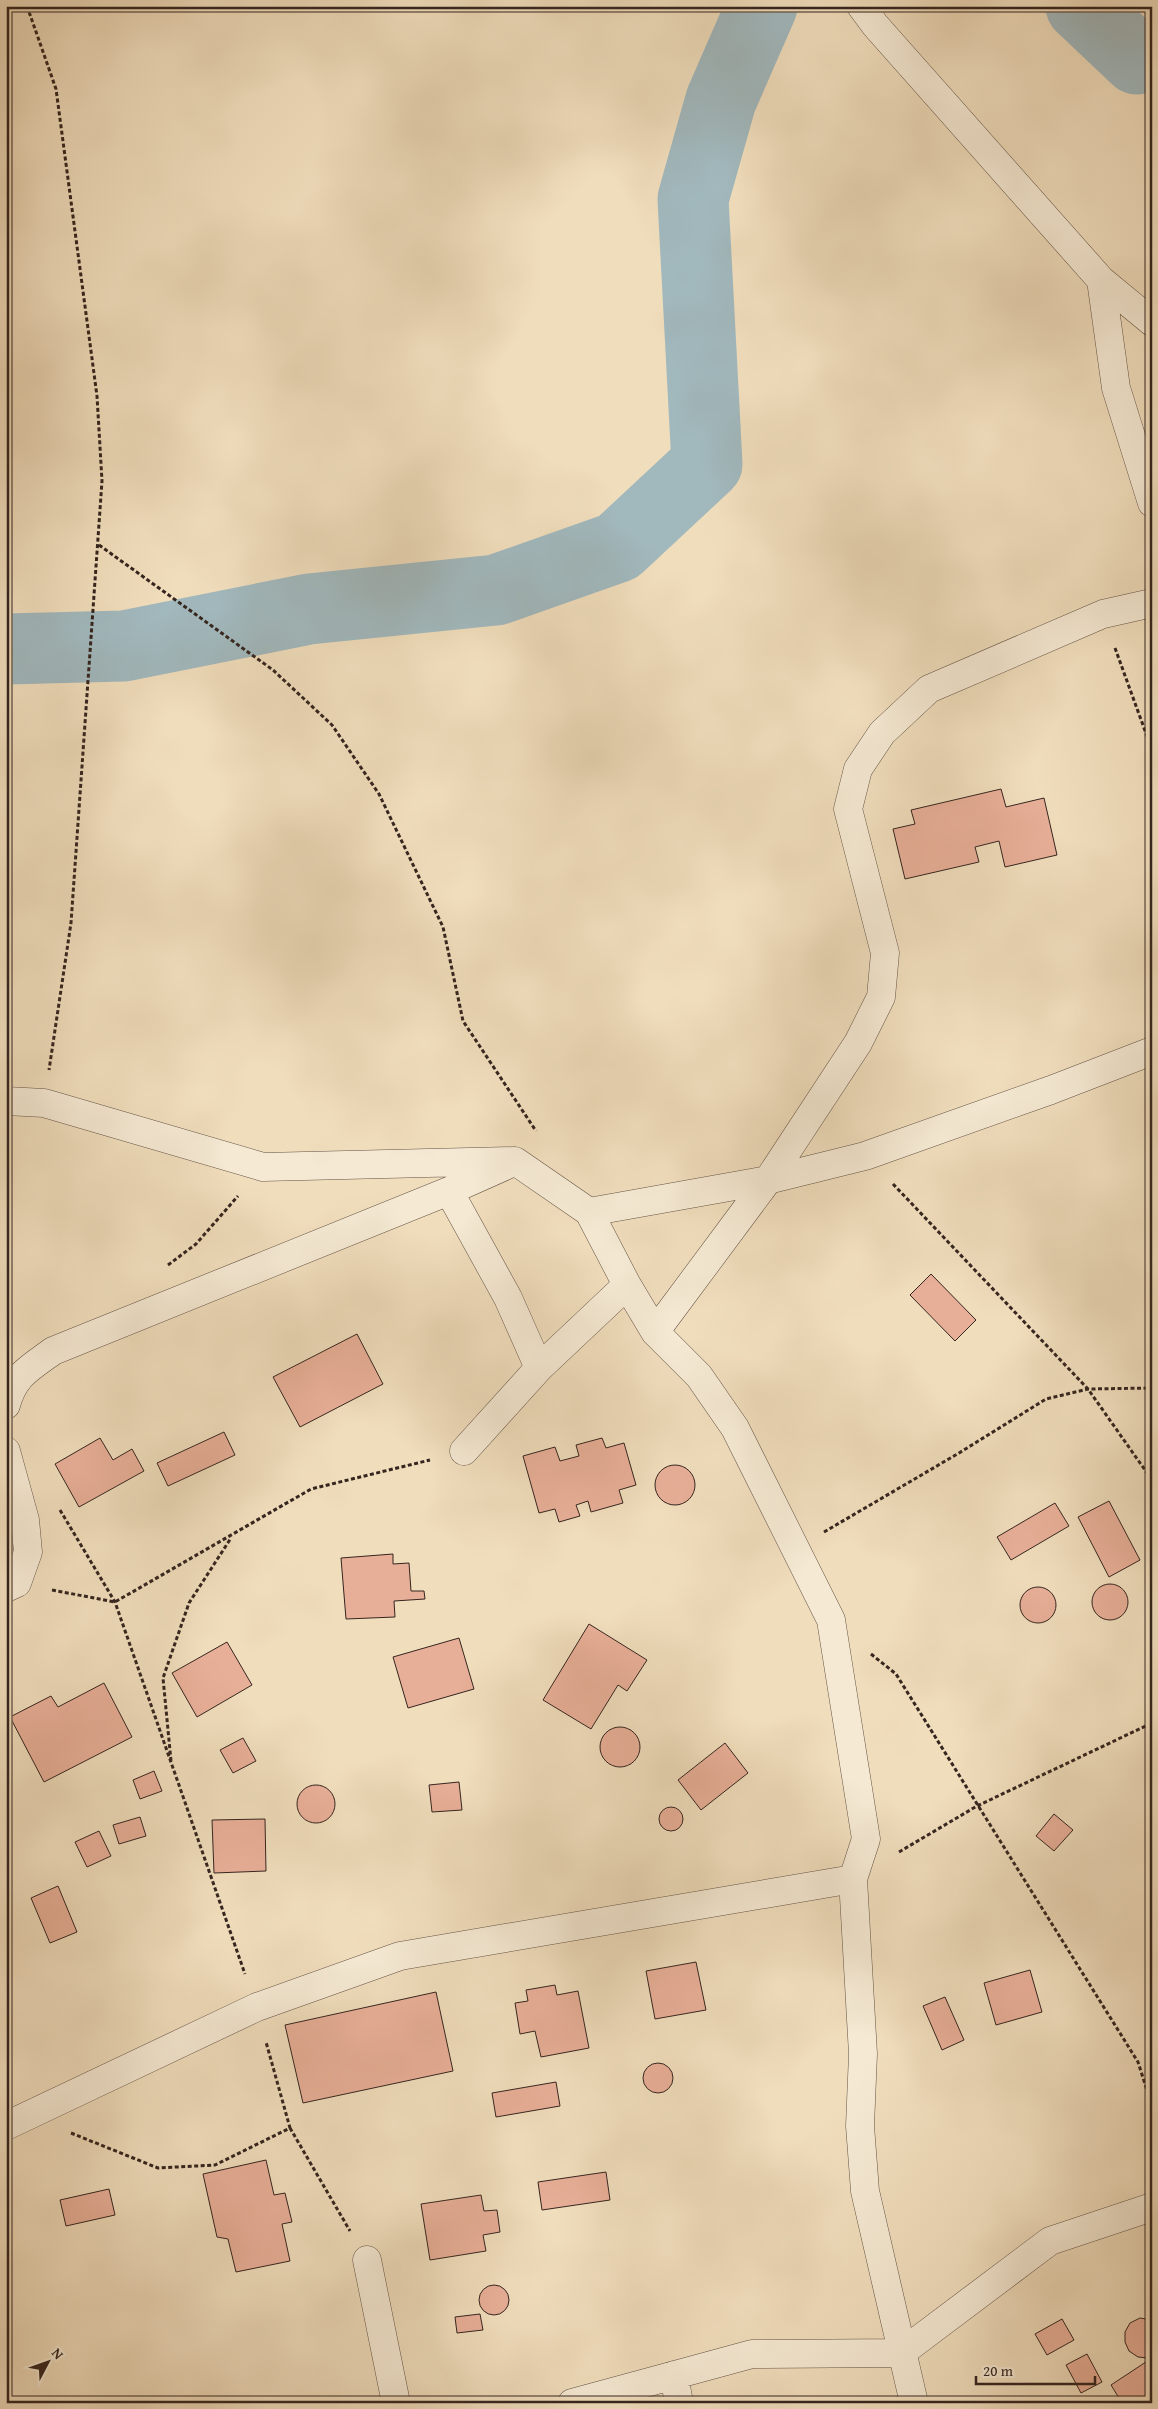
<svg xmlns="http://www.w3.org/2000/svg" width="1158" height="2409" viewBox="0 0 1158 2409" font-family="'Gentium Book Plus',serif">
  <style>
    .lines { fill: none; stroke-linecap: round; stroke-linejoin: round }
    .river { stroke: #a1b8bd; stroke-width: 71 }
    .building { fill: #e8af98; stroke: #35251f }
    .minor-casing { stroke: #645346; stroke-width: 29 }
    .path { stroke: #35251f; stroke-width: 3; stroke-dasharray: 4 2.5; stroke-linecap: butt }
    .minor { stroke: #f5e9d3; stroke-width: 28 }
  </style>
  <rect width="100%" height="100%" fill="#f0ddbc"/>
  <filter id="stains"><feTurbulence type="fractalNoise" baseFrequency=".004" numOctaves="4"/><feColorMatrix values="0 0 0 0 .2 0 0 0 0 .09 0 0 0 0 .02 0 0 0 .5 -.17"/></filter>
  <radialGradient id="worn" r=".72"><stop offset=".6" stop-color="#630" stop-opacity="0"/><stop offset="1" stop-color="#630" stop-opacity=".3"/></radialGradient>
  <g class="lines">
    <!-- river -->
    <path class="river" d="M1081,6L1137,59L1152,55
      M6,649L124,646L309,609L496,590L618,547L707,464L693,199L721,100L762,6"/>
  </g>
  <!-- building -->
  <path class="building" d="M1001,789L1006,807L1044,798L1057,855L1005,867L999,841L975,847L979,862L905,879L893,829L915,824L911,810Z
    M931,1274L976,1320L955,1341L910,1295Z
    M357,1334L383,1384L300,1427L273,1377Z
    M224,1432L235,1455L168,1486L157,1463Z
    M100,1438L113,1460L132,1449L144,1471L79,1507L55,1464Z
    M602,1438L606,1448L624,1443L636,1485L619,1490L623,1503L591,1512L588,1501L576,1505L580,1516L559,1522L555,1509L539,1513L523,1456L555,1447L560,1461L579,1456L576,1445Z
    M655 1485a20 20 0 1 1 40 0a20 20 0 1 1-40 0Z
    M1109,1501L1140,1560L1109,1577L1078,1517Z
    M1055,1503L1069,1526L1011,1560L997,1537Z
    M393,1554V1564L409,1563L411,1591H424L425,1599L394,1601L395,1617L346,1619L341,1558Z
    M1092 1602a18 18 0 1 1 36 0a18 18 0 1 1-36 0Z
    M1020 1605a18 18 0 1 1 36 0a18 18 0 1 1-36 0Z
    M589,1624L647,1660L627,1691L618,1685L591,1729L543,1700Z
    M459,1638L474,1689L408,1708L393,1657Z
    M227,1642L252,1685L197,1717L172,1673Z
    M104,1683L132,1737L44,1782L10,1717L51,1696L58,1707Z
    M600 1747a20 20 0 1 1 40 0a20 20 0 1 1-40 0Z
    M243,1738L256,1761L233,1773L220,1750Z
    M725,1743L748,1773L701,1810L678,1780Z
    M154,1771L162,1791L140,1799L133,1780Z
    M459,1782L462,1810L432,1812L429,1785Z
    M297 1804a19 19 0 1 1 38 0a19 19 0 1 1-38 0Z
    M659 1819a12 12 0 1 1 24 0a12 12 0 1 1-24 0Z
    M1054,1814L1073,1830L1054,1851L1036,1836Z
    M140,1817L146,1836L119,1844L113,1825Z
    M265,1819L266,1871L214,1873L212,1820Z
    M99,1831L111,1856L87,1867L75,1842Z
    M58,1886L77,1932L50,1943L31,1898Z
    M696,1962L706,2010L655,2019L646,1971Z
    M1030,1970L1042,2012L996,2025L984,1983Z
    M555,1985L557,1995L578,1991L589,2048L541,2057L535,2031L520,2034L515,2003L528,2001L526,1990Z
    M436,1992L453,2071L303,2103L285,2025Z
    M945,1997L964,2040L942,2050L923,2006Z
    M643 2078a15 15 0 1 1 30 0a15 15 0 1 1-30 0Z
    M556,2082L560,2106L496,2117L492,2093Z
    M266,2160L274,2195L285,2193L292,2222L282,2224L290,2261L236,2272L228,2239L217,2237L203,2174Z
    M606,2172L610,2200L542,2210L538,2182Z
    M109,2189L115,2215L66,2226L60,2200Z
    M481,2195L484,2211L497,2210L500,2232L483,2235L486,2251L430,2260L421,2204Z
    M479 2300a15 15 0 1 1 30 0a15 15 0 1 1-30 0Z
    M480,2314L483,2330L457,2333L455,2317Z
    M1140,2318L1152,2320V2356L1148,2358L1138,2357L1129,2351L1125,2342V2332L1130,2323Z
    M1062,2319L1074,2340L1047,2355L1035,2334Z
    M1087,2354L1102,2382L1081,2393L1066,2365Z
    M1152,2358V2403H1122L1111,2385Z"/>
  <g class="lines">
    <defs>
      <path id="minor" d="M861,6L875,25L1101,280L1152,322
        M1101,280L1116,388L1152,503
        M6,1101L44,1103L263,1167L515,1161L589,1212L768,1180L865,1156L1051,1090L1152,1051
        M449,1191L508,1298L539,1368
        M589,1212L627,1285L655,1332
        M6,1405C14,1375 30,1368 53,1351L449,1191L505,1166
        M6,1451L25,1520L28,1552L17,1583L6,1588
        M464,1451L539,1368L627,1285
        M6,2126L257,2007L400,1956L853,1879
        M367,2260L396,2403
        M674,2375L679,2403
        M572,2403L752,2354L901,2353L1050,2241L1152,2207
        M914,2403L865,2191L860,2126L863,2054L853,1879L866,1839L831,1620L735,1428L699,1376L655,1332L768,1180L858,1043L881,997L885,953L848,809L858,769L882,733L929,689L1103,614L1152,603"/>
    </defs>
    <!-- minor casing -->
    <use href="#minor" class="minor-casing"/>
    <!-- path -->
    <path class="path" d="M27,6L56,89L97,396L102,481L71,923L49,1070
      M99,545L273,670L332,725L379,794L443,927L463,1021L536,1131
      M1115,648L1152,750
      M893,1184L1088,1389L1152,1480
      M168,1265L196,1244L238,1196
      M60,1510L115,1602L245,1974
      M824,1532L959,1453L1046,1399L1088,1389L1152,1388
      M52,1590L115,1602L311,1489L430,1460
      M871,1654L896,1674L1138,2062L1152,2106
      M171,1761L163,1678L189,1603L231,1538
      M899,1852L977,1806L1152,1723
      M290,2128L350,2231
      M71,2133L158,2168L215,2165L290,2128L266,2042"/>
    <!-- minor -->
    <use href="#minor" class="minor"/>
  </g>
  <!-- margin -->
  <rect width="1158" height="2409" fill="none" stroke="#f0ddbc" stroke-width="25"/>
  <rect x="8" y="8" width="1143" height="2394" fill="none" stroke="#35251f" stroke-width="2.5"/>
  <rect x="12" y="12" width="1133" height="2384" fill="none" stroke="#35251f"/>
  <!-- north arrow -->
  <g transform="translate(48 2362) rotate(49)" stroke="#f5e9d3" stroke-width="4" paint-order="stroke">
  <path d="M0-4L9 19L0 12L-9 19Z" fill="#35251f"/>
  <text y="-8" font-size="14" font-weight="bold" text-anchor="middle" fill="#35251f">N</text>
  </g>
  <!-- scale -->
  <path d="M976 2376v8h119v-8" fill="none" stroke="#35251f" stroke-width="2.5"/>
  <text x="983" y="2376" font-size="15" fill="#35251f" stroke="#f5e9d3" stroke-width="4" paint-order="stroke">20 m</text>
  <rect width="100%" height="100%" filter="url(#stains)"/>
  <rect width="100%" height="100%" fill="url(#worn)"/>
</svg>
